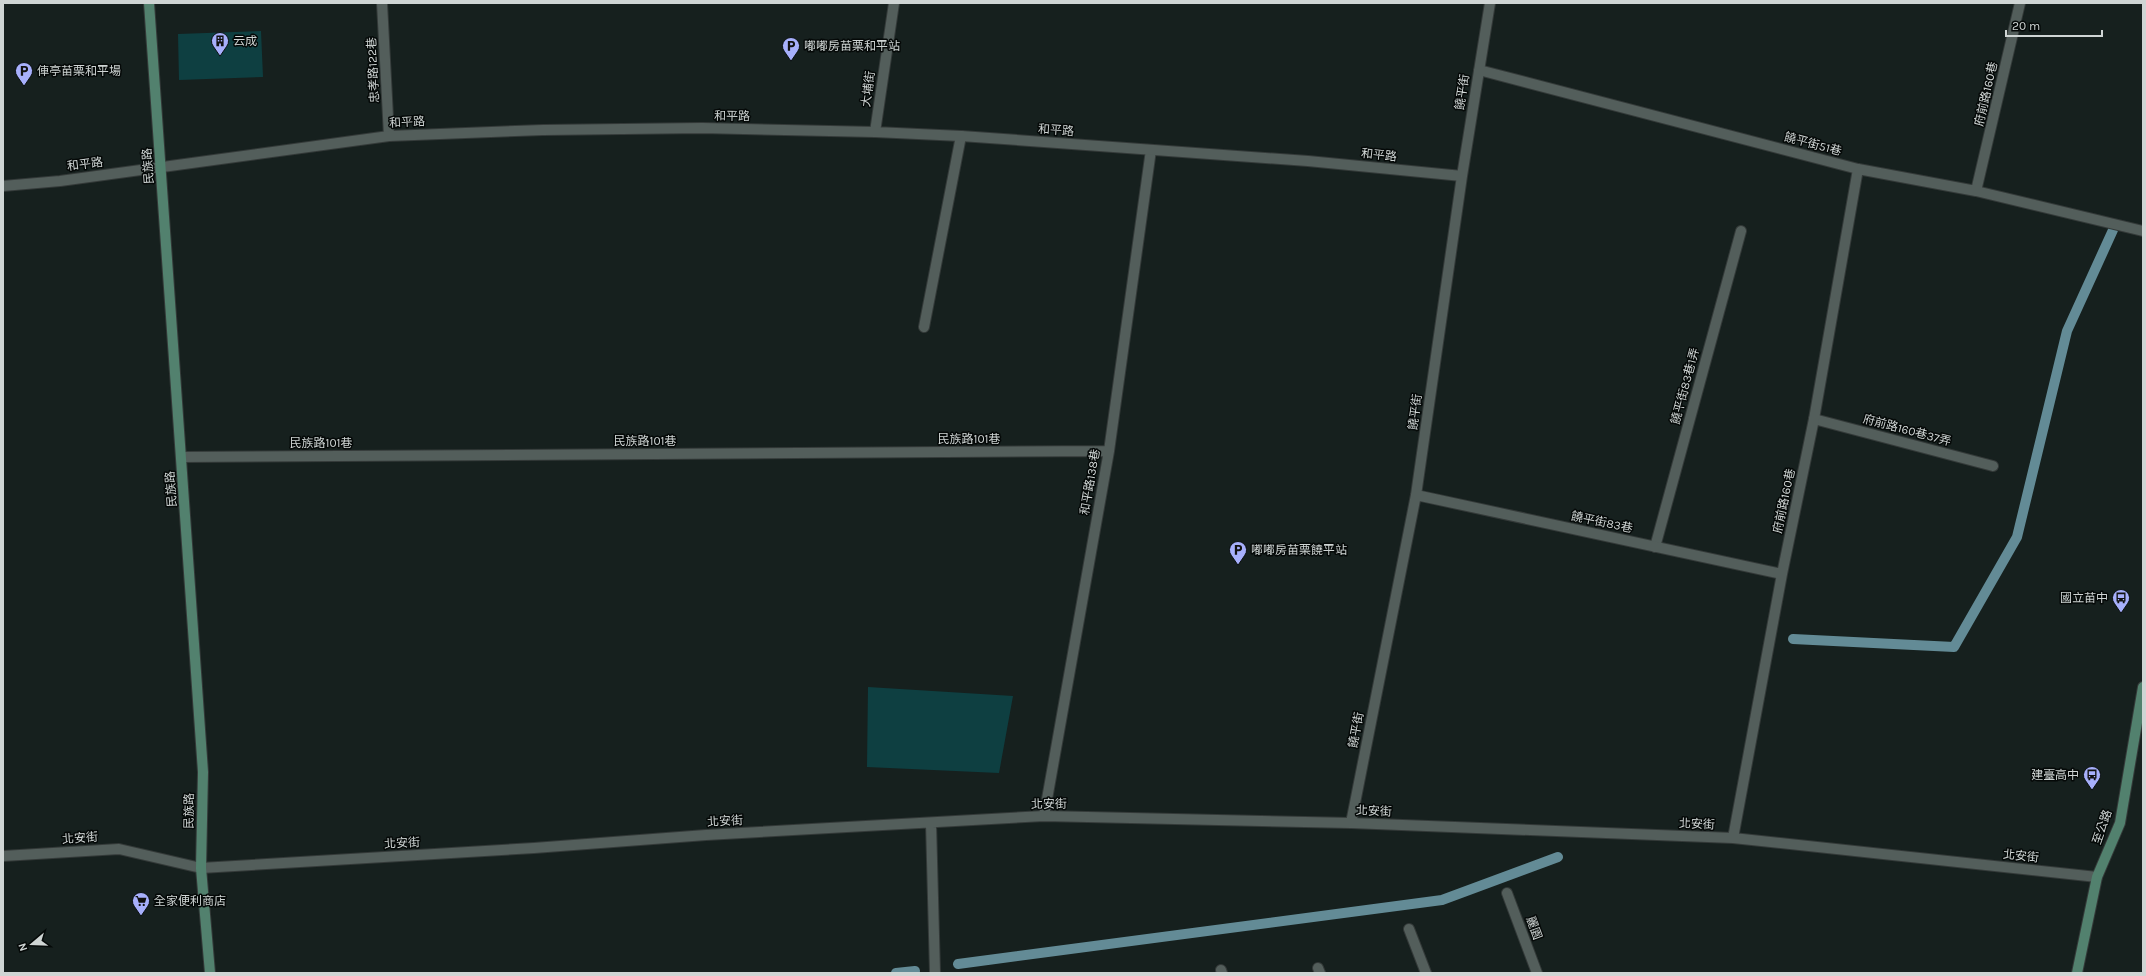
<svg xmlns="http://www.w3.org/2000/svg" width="2146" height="976" viewBox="0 0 2146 976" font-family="Karla,'Noto Sans TC',sans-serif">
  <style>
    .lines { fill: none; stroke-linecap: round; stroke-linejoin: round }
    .stream { stroke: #638b96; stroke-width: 10 }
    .building { fill: #0e3f41 }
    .lane-casing { stroke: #343a39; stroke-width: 12 }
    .street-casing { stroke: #343a39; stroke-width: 12 }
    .secondary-casing { stroke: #343a39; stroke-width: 12 }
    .lane { stroke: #535e5b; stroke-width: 10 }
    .street { stroke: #535e5b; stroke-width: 10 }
    .secondary { stroke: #52816e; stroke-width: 10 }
    .labels { text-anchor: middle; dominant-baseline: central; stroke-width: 3; stroke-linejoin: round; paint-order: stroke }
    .poi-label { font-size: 12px; fill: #cfd5d4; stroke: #050908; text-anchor: start }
    .street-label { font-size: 12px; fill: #cfd5d4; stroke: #050908 }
  </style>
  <rect width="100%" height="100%" fill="#16201e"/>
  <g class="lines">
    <!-- stream -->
    <path class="stream" d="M1793,639L1954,647L2017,537L2067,331L2113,230
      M958,964L1442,900L1558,857
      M896,973L915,971"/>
  </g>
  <!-- building -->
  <path class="building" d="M261,31L263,77L179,80L178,34Z
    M868,687L1013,696L999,773L867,767Z"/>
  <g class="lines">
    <defs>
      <path id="lane" d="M382,3L389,136
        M924,327L961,136
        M1814,419L1993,466
        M182,457L1109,451
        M1655,547L1741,231
        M1044,816L1109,451L1151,150
        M1507,893L1537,973
        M1409,929L1426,973
        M1318,968L1320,973
        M1221,970L1222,973"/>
      <path id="street" d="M1479,70L1858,169L1976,191L2143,231
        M875,132L894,3
        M3,186L60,181L389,136L543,130L702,128L875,132L961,136L1308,161L1462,176
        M1976,191L2020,3
        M1416,495L1782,574
        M931,823L935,973
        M1351,823L1416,495L1462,176L1490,3
        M1733,838L1782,574L1814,419L1858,169
        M3,856L119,849L201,868L534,848L706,835L1044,816L1351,823L1733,838L2097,877"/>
      <path id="secondary" d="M149,3L203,772L201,868L210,973
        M2077,973L2097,877L2120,823L2143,687"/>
    </defs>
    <!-- lane casing -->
    <use href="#lane" class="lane-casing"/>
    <!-- street casing -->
    <use href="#street" class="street-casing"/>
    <!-- secondary casing -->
    <use href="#secondary" class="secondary-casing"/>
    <!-- lane -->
    <use href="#lane" class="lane"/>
    <!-- street -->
    <use href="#street" class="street"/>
    <!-- secondary -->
    <use href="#secondary" class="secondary"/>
  </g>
  <!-- icons -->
  <defs>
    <symbol id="building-pin" viewBox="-11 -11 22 30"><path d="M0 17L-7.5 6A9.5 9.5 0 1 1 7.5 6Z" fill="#a7b0fc" stroke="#050908"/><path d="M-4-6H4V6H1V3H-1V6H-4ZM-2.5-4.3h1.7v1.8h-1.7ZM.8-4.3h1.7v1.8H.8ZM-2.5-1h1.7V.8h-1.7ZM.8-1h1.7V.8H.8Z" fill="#111"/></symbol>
    <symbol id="parking-pin" viewBox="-11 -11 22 30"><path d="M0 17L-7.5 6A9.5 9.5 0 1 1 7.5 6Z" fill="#a7b0fc" stroke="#050908"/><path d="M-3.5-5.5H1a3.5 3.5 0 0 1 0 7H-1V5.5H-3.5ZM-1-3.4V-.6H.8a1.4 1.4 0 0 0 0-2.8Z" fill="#111"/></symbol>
    <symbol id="bus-pin" viewBox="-11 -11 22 30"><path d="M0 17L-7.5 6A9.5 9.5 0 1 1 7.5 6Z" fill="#a7b0fc" stroke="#050908"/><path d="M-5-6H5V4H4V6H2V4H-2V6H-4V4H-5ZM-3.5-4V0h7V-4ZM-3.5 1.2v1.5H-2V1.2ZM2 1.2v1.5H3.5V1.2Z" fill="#111"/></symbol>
    <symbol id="supermarket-pin" viewBox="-11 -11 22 30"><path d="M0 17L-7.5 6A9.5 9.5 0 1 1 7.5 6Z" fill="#a7b0fc" stroke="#050908"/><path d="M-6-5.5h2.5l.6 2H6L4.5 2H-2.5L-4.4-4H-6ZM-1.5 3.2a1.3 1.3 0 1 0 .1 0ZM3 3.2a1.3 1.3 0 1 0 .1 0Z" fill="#111"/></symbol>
  </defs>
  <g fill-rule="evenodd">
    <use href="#building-pin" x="210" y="31" width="20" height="27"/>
    <use href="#parking-pin" x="781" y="36" width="20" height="27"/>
    <use href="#parking-pin" x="14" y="61" width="20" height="27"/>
    <use href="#parking-pin" x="1228" y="540" width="20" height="27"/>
    <use href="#bus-pin" x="2111" y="588" width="20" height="27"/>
    <use href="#bus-pin" x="2082" y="765" width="20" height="27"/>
    <use href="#supermarket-pin" x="131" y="891" width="20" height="27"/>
  </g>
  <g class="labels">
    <!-- poi labels -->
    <g class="poi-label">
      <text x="233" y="41">云成</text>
      <text x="804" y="46">嘟嘟房苗栗和平站</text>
      <text x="37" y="71">俥亭苗栗和平場</text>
      <text x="1251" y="550">嘟嘟房苗栗饒平站</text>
      <text x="2108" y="598" text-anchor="end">國立苗中</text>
      <text x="2079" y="775" text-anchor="end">建臺高中</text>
      <text x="154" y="901">全家便利商店</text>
    </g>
    <!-- street labels -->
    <g class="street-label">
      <text transform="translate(373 70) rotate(-93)">忠孝路122巷</text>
      <text transform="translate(868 89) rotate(-82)">大埔街</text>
      <text transform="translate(1462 92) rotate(-81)">饒平街</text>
      <text transform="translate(1986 94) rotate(-77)">府前路160巷</text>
      <text transform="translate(732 116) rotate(1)">和平路</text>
      <text transform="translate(407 122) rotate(-3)">和平路</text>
      <text transform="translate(1056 130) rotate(4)">和平路</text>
      <text transform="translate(1813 144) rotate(15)">饒平街51巷</text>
      <text transform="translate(1379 155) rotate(6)">和平路</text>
      <text transform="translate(85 164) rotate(-7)">和平路</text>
      <text transform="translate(148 166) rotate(-94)">民族路</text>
      <text transform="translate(1685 386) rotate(-75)">饒平街83巷1弄</text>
      <text transform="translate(1415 412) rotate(-82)">饒平街</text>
      <text transform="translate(1907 430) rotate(15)">府前路160巷37弄</text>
      <text x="969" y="439">民族路101巷</text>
      <text x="645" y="441">民族路101巷</text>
      <text x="321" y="443">民族路101巷</text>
      <text transform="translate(1090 482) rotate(-80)">和平路138巷</text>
      <text transform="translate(171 489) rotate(-94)">民族路</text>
      <text transform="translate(1784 501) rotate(-78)">府前路160巷</text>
      <text transform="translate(1602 522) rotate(12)">饒平街83巷</text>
      <text transform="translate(1356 730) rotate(-79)">饒平街</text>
      <text transform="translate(1049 804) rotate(-1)">北安街</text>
      <text transform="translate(189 811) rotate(-89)">民族路</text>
      <text transform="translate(1374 811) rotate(2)">北安街</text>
      <text transform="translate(725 821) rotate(-3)">北安街</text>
      <text transform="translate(1697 824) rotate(2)">北安街</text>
      <text transform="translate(2102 827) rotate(-71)">至公路</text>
      <text transform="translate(80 838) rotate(-4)">北安街</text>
      <text transform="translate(402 843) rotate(-3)">北安街</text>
      <text transform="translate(2021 856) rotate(6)">北安街</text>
      <text transform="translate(1534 928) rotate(70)">麗園</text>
    </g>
  </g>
  <!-- border -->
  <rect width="2146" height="976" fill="none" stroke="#cfd5d4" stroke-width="8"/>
  <!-- north arrow -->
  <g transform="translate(32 944) rotate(251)" stroke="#050908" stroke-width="3" paint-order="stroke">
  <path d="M0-3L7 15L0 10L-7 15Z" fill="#cfd5d4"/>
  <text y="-6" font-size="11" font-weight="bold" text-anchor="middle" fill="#cfd5d4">N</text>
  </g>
  <!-- scale -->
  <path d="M2006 30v6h96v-6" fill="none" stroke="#cfd5d4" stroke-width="2"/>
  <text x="2012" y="30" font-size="12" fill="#cfd5d4" stroke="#050908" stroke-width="3" paint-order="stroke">20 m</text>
</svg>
